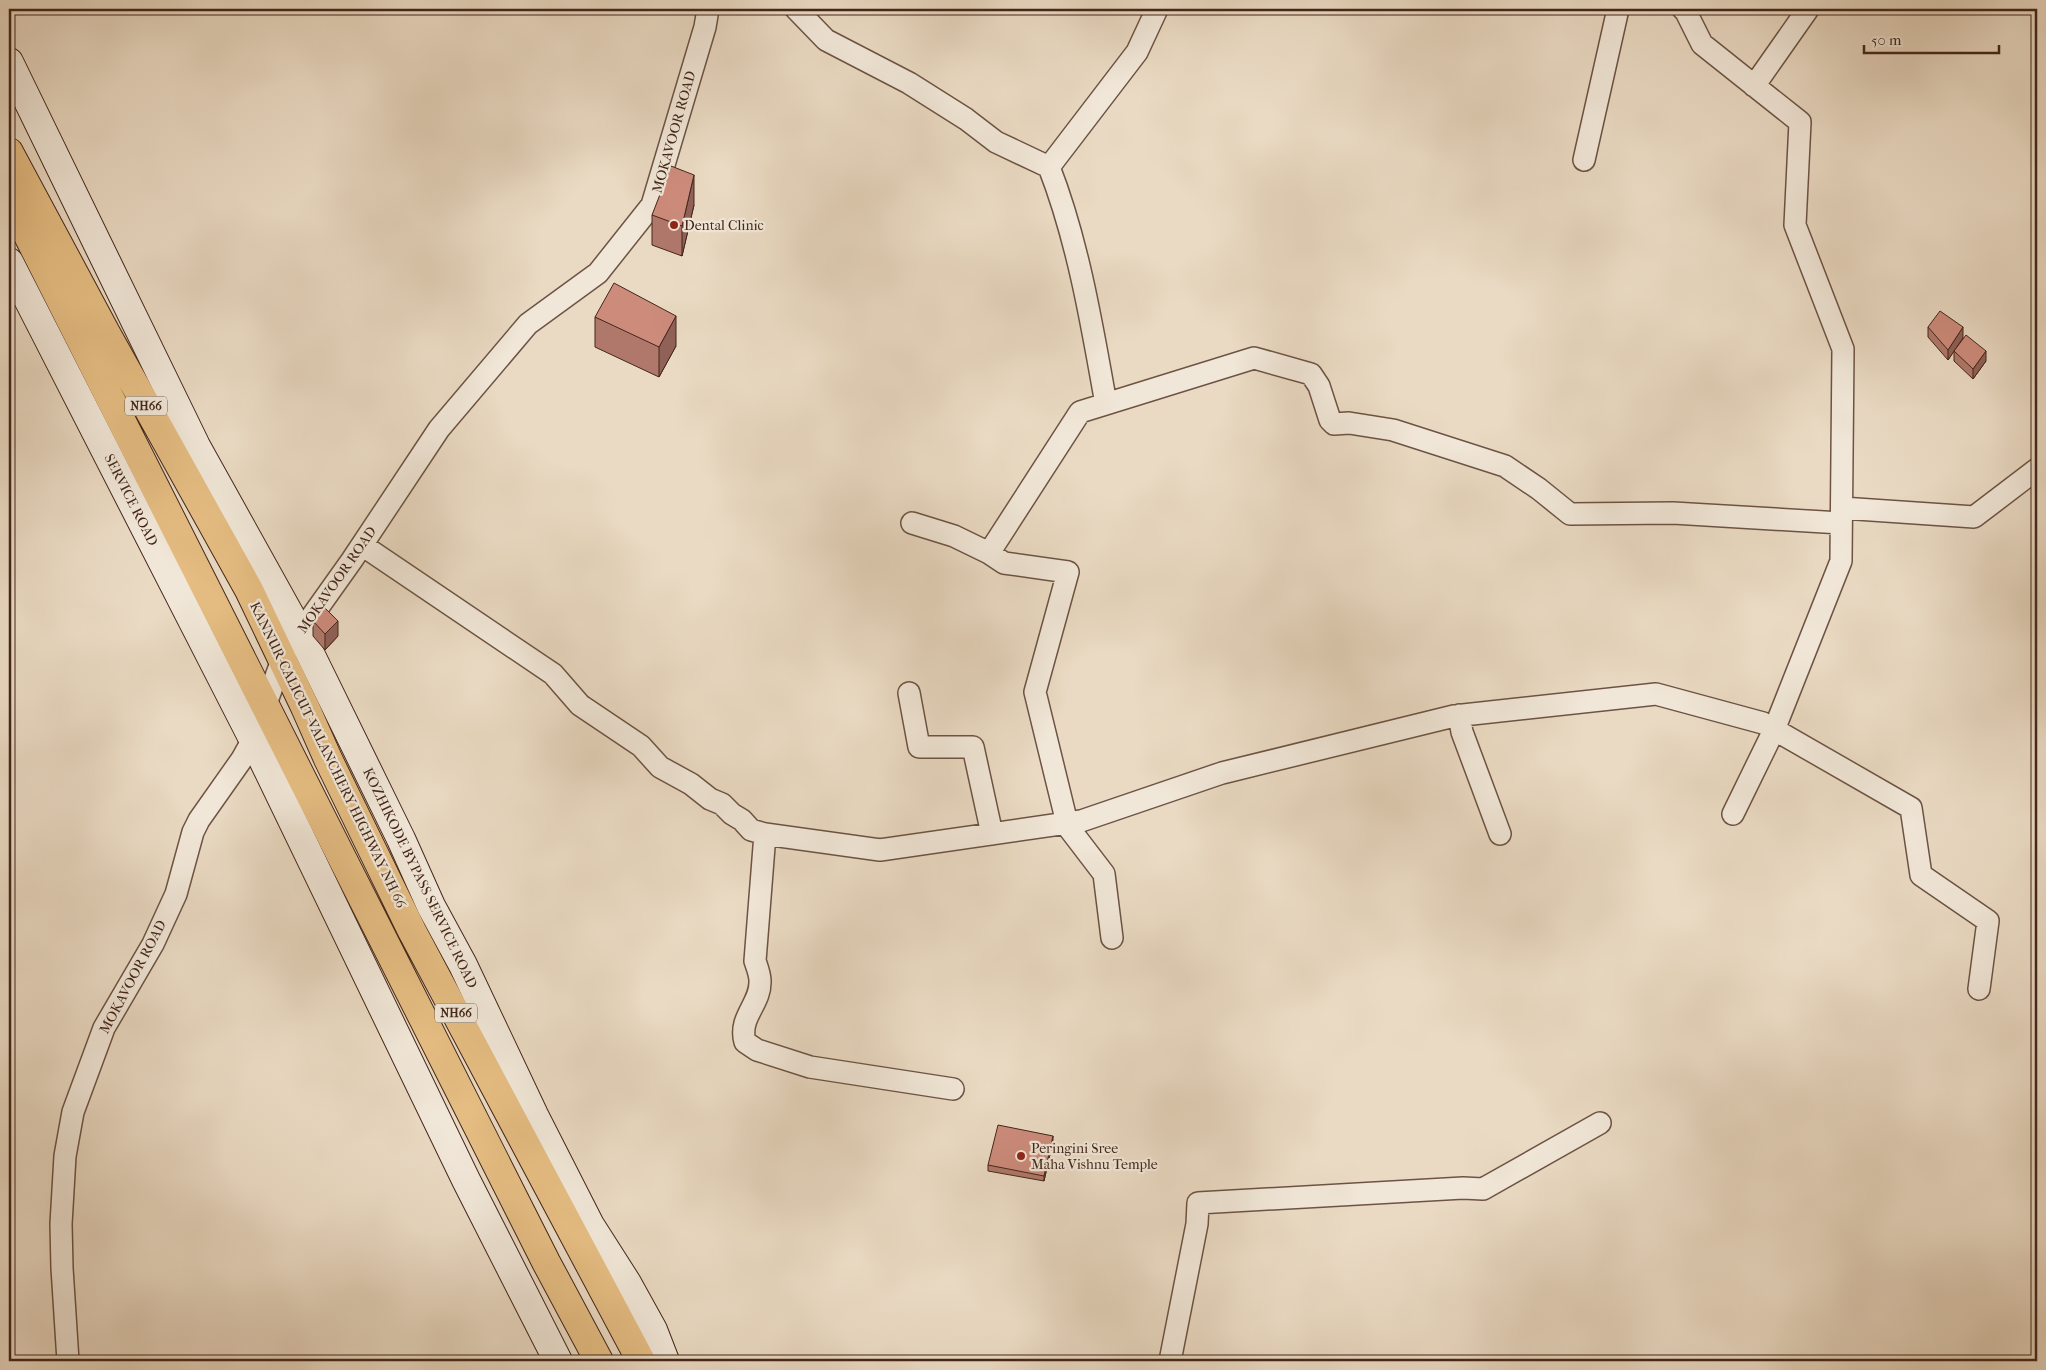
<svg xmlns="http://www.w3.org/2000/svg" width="2046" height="1370" viewBox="0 0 2046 1370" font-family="'IM FELL French Canon',serif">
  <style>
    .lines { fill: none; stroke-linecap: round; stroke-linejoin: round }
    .street-casing { stroke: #6d5344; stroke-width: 24 }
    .secondary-casing { stroke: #43261a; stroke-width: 30 }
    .highway-casing { stroke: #43261a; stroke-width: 30 }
    .street { stroke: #f1e7d8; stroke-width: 21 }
    .secondary { stroke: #f1e7d8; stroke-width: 28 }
    .highway { stroke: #e5bd82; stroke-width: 28 }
    .wall { fill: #b0786b; stroke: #43261a }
    .shaded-wall { fill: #906157; stroke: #43261a }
    .building { fill: #cd8b7c; stroke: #43261a }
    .poi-dot { fill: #8f2418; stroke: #f1e7d8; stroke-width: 2 }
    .labels { text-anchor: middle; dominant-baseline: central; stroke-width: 4.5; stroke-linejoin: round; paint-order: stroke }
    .shield { fill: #f1e7d8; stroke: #776053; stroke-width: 1 }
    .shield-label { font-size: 12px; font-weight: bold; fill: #43261a }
    .street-label { font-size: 14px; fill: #43261a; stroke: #f1e7d8 }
    .poi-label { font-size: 14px; fill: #43261a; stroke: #f1e7d8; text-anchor: start }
  </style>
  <rect width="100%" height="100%" fill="#eadac3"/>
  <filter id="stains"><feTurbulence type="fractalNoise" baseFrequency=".004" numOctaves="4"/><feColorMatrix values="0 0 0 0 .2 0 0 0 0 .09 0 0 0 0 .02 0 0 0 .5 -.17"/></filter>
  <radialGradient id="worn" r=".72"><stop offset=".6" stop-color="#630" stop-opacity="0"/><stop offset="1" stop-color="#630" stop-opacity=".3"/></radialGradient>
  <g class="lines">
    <defs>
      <path id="street" d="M796,9L826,40L909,83L966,119L996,142L1049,167C1078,241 1092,325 1106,404
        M1683,9L1685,10L1702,44L1800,122L1795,225L1843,349L1841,561L1774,730L1733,814
        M1754,86L1808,9
        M1584,160L1618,9
        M1049,167L1137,52L1157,9
        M1842,508L1974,517L2037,469
        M912,523L954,536L989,553
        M362,545L553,674L580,705L641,746L660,767L691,784L710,799L722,804L732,814L742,820L751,830L765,834L880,850L1081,821L1222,773L1454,716L1656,694L1763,723L1911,808L1921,875L1988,921L1979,989
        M909,693L919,747H973L992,834
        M1459,715L1462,732L1500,834
        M1065,823L1104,874L1112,938
        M1067,823L1035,692L1068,572L1004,563L989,553L1080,412L1254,358L1311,374L1319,386L1330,420L1334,424L1349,423L1393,430L1505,466L1539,489L1570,514L1673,513L1841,523
        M765,834L755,961C757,967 760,974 760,981C761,1004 738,1017 745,1042L757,1050L810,1067L953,1089
        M68,1361L62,1268L61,1224L65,1156L73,1112L104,1028L153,944L176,894L193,832L199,820L242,759L253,739L282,660L288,650L352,560L439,429L528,324L598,273L652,205L705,27L708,9
        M1170,1361L1197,1224L1198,1203L1463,1188L1483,1189L1600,1123"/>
      <path id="secondary" d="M9,62L196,446L300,633L401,839L431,906L463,965L534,1115L590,1225L627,1283L653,1330L665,1361
        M9,262L253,739L466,1180L558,1361"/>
      <path id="highway" d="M9,152L106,333L249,590L305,707L328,759L412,931L641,1361
        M9,198L546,1262L599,1361"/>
    </defs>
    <!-- street casing -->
    <use href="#street" class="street-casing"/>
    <!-- secondary casing -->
    <use href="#secondary" class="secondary-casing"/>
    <!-- highway casing -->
    <use href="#highway" class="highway-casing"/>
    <!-- street -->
    <use href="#street" class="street"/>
    <!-- secondary -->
    <use href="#secondary" class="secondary"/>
    <!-- highway -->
    <use href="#highway" class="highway"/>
  </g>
  <!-- wall -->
  <path class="wall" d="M694,205L682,256L652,245V215Z
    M595,317L676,346L659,377L595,347Z
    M1928,327L1963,338L1956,348L1986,361L1973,379L1954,361V351L1948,360L1928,337Z
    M313,621L338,636L325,650L313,636Z
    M1053,1141L1044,1181L988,1171V1165Z"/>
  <!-- shaded-wall -->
  <path class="shaded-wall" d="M694,175V205L682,256V226Z
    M676,316V346L659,377V347Z
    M1963,327V338L1948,360V350Z
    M1986,351V361L1973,379V369Z
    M338,621V636L325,650V634Z
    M1053,1136V1141L1044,1181V1176Z"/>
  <!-- building -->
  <path class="building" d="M671,166L694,175L682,226L652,215Z
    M614,283L676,316L659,347L595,317Z
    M1940,311L1963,327L1948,350L1928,327Z
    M1966,335L1986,351L1973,369L1954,351Z
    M322,605L338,621L325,634L313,621Z
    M998,1125L1053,1136L1044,1176L988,1165Z"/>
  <!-- markers -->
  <g class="poi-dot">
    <circle cx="674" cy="225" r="5"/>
    <circle cx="1021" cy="1156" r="5"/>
  </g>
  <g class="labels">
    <!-- shield labels -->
    <g class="shield">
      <rect x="125" y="396.5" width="42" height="19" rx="4"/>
      <rect x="435" y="1003.5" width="42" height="19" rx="4"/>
    </g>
    <g class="shield-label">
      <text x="146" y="406">NH66</text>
      <text x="456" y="1013">NH66</text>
    </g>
    <!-- street labels -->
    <g class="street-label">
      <text transform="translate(674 132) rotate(-74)">MOKAVOOR ROAD</text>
      <text transform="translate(131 500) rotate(63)">SERVICE ROAD</text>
      <text transform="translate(337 580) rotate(-55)">MOKAVOOR ROAD</text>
      <text transform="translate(328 755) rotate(64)">KANNUR-CALICUT-VALANCHERY HIGHWAY NH 66</text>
      <text transform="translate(420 878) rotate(64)">KOZHIKODE BYPASS SERVICE ROAD</text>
      <text transform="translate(133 977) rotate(-62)">MOKAVOOR ROAD</text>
    </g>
    <!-- poi labels -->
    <g class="poi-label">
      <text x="684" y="225">Dental Clinic</text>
      <text x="1031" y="1148">Peringini Sree<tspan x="1031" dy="16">Maha Vishnu Temple</tspan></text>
    </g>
  </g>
  <!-- margin -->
  <rect width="2046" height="1370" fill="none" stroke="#eadac3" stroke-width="30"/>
  <rect x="10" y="10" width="2026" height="1350" fill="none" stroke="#43261a" stroke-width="2.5"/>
  <rect x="15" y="15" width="2016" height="1340" fill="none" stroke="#43261a"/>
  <!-- scale -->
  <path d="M1864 45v8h135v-8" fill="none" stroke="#43261a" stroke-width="2.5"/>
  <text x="1871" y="45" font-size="15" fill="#43261a" stroke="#f1e7d8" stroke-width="4" paint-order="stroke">50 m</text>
  <rect width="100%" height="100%" filter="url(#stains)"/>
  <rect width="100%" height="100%" fill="url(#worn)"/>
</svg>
